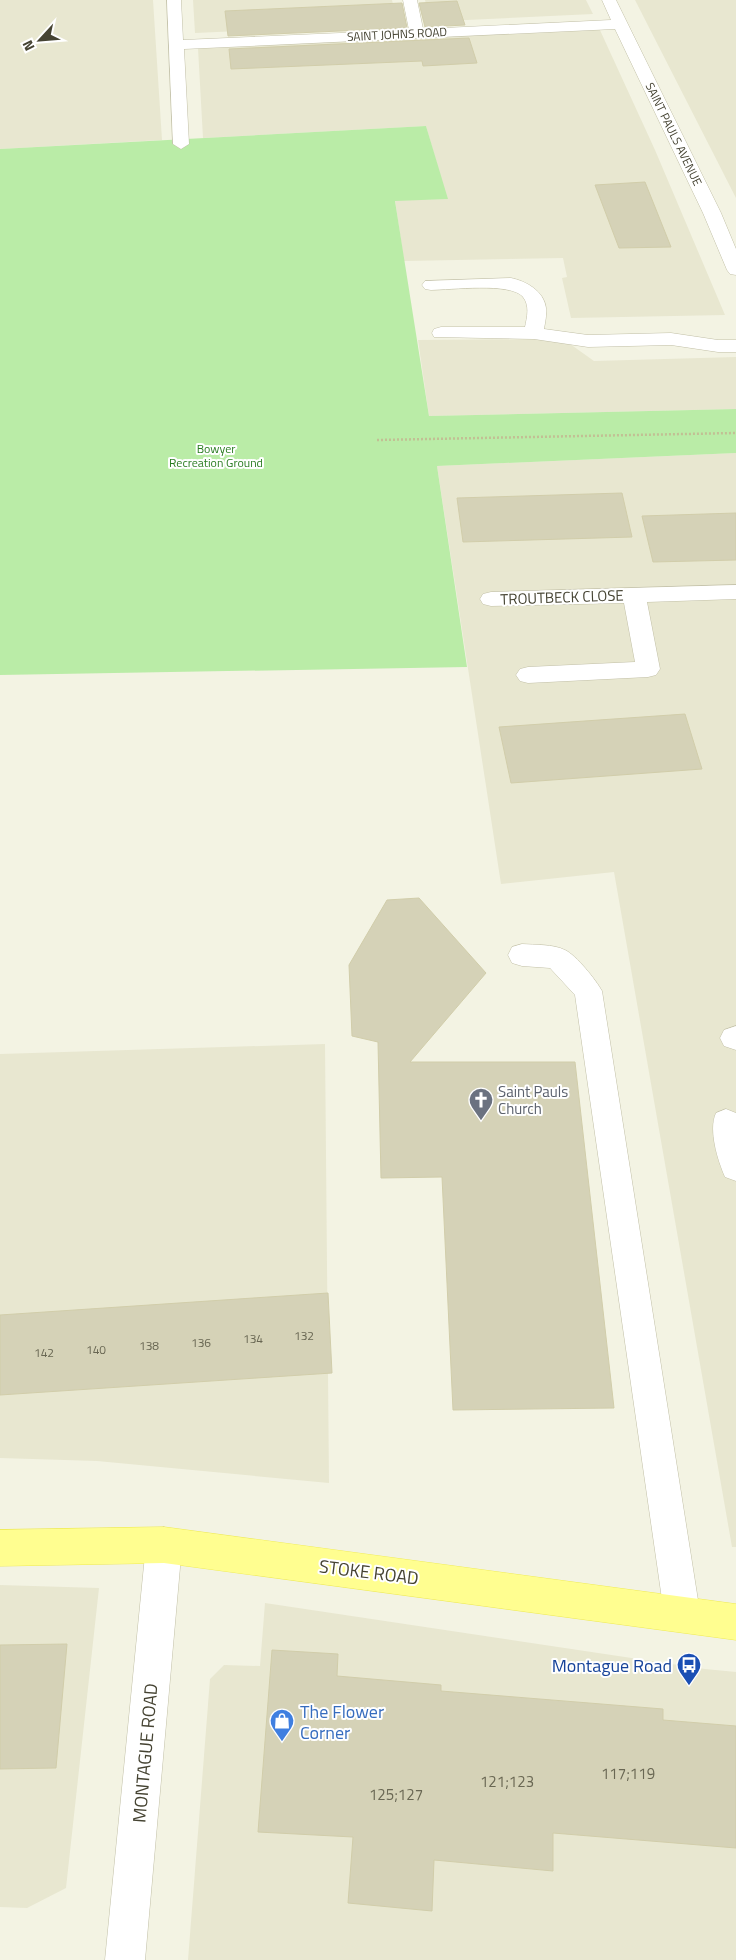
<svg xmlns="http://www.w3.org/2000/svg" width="736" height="1960" viewBox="0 0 736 1960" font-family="'Titillium Web',sans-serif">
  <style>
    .residential { fill: #e8e7d0 }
    .green { fill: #baeca7 }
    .building { fill: #d5d2b7; stroke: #d1cdaa }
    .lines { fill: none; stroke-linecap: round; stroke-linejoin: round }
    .minor-casing { stroke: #c2c0a7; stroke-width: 1 }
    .major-casing { stroke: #efeb55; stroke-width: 1 }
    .path { stroke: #c2bf94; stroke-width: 2.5; stroke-dasharray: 2 2; stroke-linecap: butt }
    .minor { fill: #fff; fill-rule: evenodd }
    .major { fill: #fffe90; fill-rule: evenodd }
    .labels { text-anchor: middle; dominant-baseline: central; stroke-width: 4; stroke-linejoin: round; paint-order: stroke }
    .far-street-label { font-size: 12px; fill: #454332; stroke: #fff }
    .far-park-label { font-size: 12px; fill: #2a7c21; stroke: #fff }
    .number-label { font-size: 12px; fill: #696753 }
    .street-label { font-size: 15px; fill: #454332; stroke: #fff }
    .worship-label { font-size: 15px; fill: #5b616d; stroke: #fff; text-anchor: start }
    .near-number-label { font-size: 15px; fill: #696753 }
    .near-street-label { font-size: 18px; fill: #454332; stroke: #fff }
    .near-transit-label { font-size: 18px; fill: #164399; stroke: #fff; text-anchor: end }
    .near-shop-label { font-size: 18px; fill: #366cbe; stroke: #fff; text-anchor: start }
  </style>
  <rect width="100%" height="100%" fill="#f3f3e3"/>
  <!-- residential -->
  <path class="residential" d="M0,0H153L162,140L0,149Z
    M193,0H392L397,21L390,24L195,33Z
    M425,0H586L593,14L445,21L429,16Z
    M635,0H736V198Z
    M599,28L655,150L725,315L571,318L562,278L567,277L563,258L404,261L395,200L447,199L426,126L203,138L198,48Z
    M563,339L594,361L736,357V409L429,416L418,340Z
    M736,453V1547H732L614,872L501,884L437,466Z
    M325,1044L329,1483L97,1461L0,1458V1054Z
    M0,1585L99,1588L66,1888L27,1908L0,1907Z
    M265,1603L705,1669L736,1672V1960H188L210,1679L224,1665L260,1666Z"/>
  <!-- green -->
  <path class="green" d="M426,126L448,199L395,201L429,416L736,409V453L437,466L467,667L0,675V149Z"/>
  <!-- building -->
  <path class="building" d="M457,1L465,25L425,27L419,3Z
    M402,3L407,28L228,36L225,11Z
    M469,38L477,63L423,66L422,61L231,69L229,49Z
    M645,182L671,247L619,248L595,185Z
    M622,493L632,537L463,542L457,498Z
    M736,513V560L653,562L642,516Z
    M685,714L702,769L511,783L499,727Z
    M419,898L486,973L410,1062H575L614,1408L453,1410L442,1177L381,1178L378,1042L352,1036L349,965L387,900Z
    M328,1293L332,1373L0,1395V1315Z
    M67,1644L56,1768L0,1769V1645Z
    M272,1650L338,1654L337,1676L441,1685V1691L663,1709V1720L736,1726V1848L553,1833V1871L434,1860L432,1911L348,1903L353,1837L258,1832Z"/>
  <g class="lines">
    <defs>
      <path id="minor" d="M167,0H181L183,40L409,30L403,0H417L423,29L611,20L602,0H616L721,213L736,249V275L730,274L727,270L703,213L615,29L184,49L189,144L181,149L173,144Z
        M511,278C526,281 544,291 546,308C547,314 545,323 544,329L588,335L671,333L718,340H736V352H718L671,345L588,347L534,339L434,337L432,333L434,329L441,327H525C527,317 530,306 523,297C511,282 450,290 431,290L425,289L422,285L425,281Z
        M736,585V599L647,602L660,669L656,675L648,677L528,683L520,681L516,675L520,669L528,667L635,662L624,603L491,606L483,604L480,599L483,594L491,592Z
        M522,944C535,945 553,944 565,950C576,955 596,980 602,991L700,1613L695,1626L682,1631L669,1626L664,1613L575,995L550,968L522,966L512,963L508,955L512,947Z
        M736,1026V1050L724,1046L720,1038L724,1030Z
        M726,1109L736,1113V1181L725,1177C718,1161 708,1130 716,1113Z
        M164,1527L176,1533L182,1545L145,1960H105L146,1545L152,1533Z"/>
      <path id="major" d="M164,1527L736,1604V1640L164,1563L0,1566V1530Z"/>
    </defs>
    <!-- minor casing -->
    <use href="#minor" class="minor-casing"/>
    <!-- major casing -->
    <use href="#major" class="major-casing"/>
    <!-- path -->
    <path class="path" d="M377,440L736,433"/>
    <!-- minor -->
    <use href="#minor" class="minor"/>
    <!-- major -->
    <use href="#major" class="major"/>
  </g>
  <!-- icons -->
  <defs>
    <symbol id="church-pin" viewBox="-11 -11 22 30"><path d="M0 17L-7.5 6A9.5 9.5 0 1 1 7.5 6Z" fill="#6b7280" stroke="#fff"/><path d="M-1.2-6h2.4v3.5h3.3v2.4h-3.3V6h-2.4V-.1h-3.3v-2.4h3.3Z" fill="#fff"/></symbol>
    <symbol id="bus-pin" viewBox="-11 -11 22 30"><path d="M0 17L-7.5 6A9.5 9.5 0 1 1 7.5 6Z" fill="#1a4fb4" stroke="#fff"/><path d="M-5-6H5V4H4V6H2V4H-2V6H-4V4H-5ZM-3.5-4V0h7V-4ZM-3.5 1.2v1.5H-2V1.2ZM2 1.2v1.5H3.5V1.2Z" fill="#fff"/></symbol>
    <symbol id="shop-pin" viewBox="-11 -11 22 30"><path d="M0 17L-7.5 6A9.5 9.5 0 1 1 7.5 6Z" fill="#3f7fe0" stroke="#fff"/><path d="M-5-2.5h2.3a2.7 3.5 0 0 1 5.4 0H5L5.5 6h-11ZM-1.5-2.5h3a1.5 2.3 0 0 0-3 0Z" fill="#fff"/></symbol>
  </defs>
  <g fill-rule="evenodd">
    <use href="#church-pin" x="467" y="1086" width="28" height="38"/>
    <use href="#bus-pin" x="675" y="1651" width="28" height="38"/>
    <use href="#shop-pin" x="268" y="1707" width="28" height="38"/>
  </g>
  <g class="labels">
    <!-- far-street labels -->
    <g class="far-street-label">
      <text transform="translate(397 34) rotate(-3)">SAINT JOHNS ROAD</text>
      <text transform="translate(674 134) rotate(64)">SAINT PAULS AVENUE</text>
    </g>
    <!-- far-park labels -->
    <g class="far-park-label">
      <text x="216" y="448">Bowyer<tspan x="216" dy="14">Recreation Ground</tspan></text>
    </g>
    <!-- number labels -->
    <g class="number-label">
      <text x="304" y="1335">132</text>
      <text x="253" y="1338">134</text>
      <text x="201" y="1342">136</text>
      <text x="149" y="1345">138</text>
      <text x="96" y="1349">140</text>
      <text x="44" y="1352">142</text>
    </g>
    <!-- street labels -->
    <g class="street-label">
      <text transform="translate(562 597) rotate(-2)">TROUTBECK CLOSE</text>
    </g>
    <!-- worship labels -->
    <g class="worship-label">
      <text x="498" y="1091">Saint Pauls<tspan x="498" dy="17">Church</tspan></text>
    </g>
    <!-- near-number labels -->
    <g class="near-number-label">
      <text x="628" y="1773">117;119</text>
      <text x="507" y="1781">121;123</text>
      <text x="396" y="1794">125;127</text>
    </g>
    <!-- near-street labels -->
    <g class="near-street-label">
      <text transform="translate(369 1572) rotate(7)">STOKE ROAD</text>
      <text transform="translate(145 1753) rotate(-85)">MONTAGUE ROAD</text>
    </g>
    <!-- near-transit labels -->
    <g class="near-transit-label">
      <text x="672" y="1665">Montague Road</text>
    </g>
    <!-- near-shop labels -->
    <g class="near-shop-label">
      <text x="300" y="1711">The Flower<tspan x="300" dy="21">Corner</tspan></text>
    </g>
  </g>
  <!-- north arrow -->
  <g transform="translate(40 40) rotate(244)" stroke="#ffffff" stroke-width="4" paint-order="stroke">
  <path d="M0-4L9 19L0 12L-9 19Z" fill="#454332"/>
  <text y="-8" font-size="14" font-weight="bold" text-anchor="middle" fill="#454332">N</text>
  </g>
</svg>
